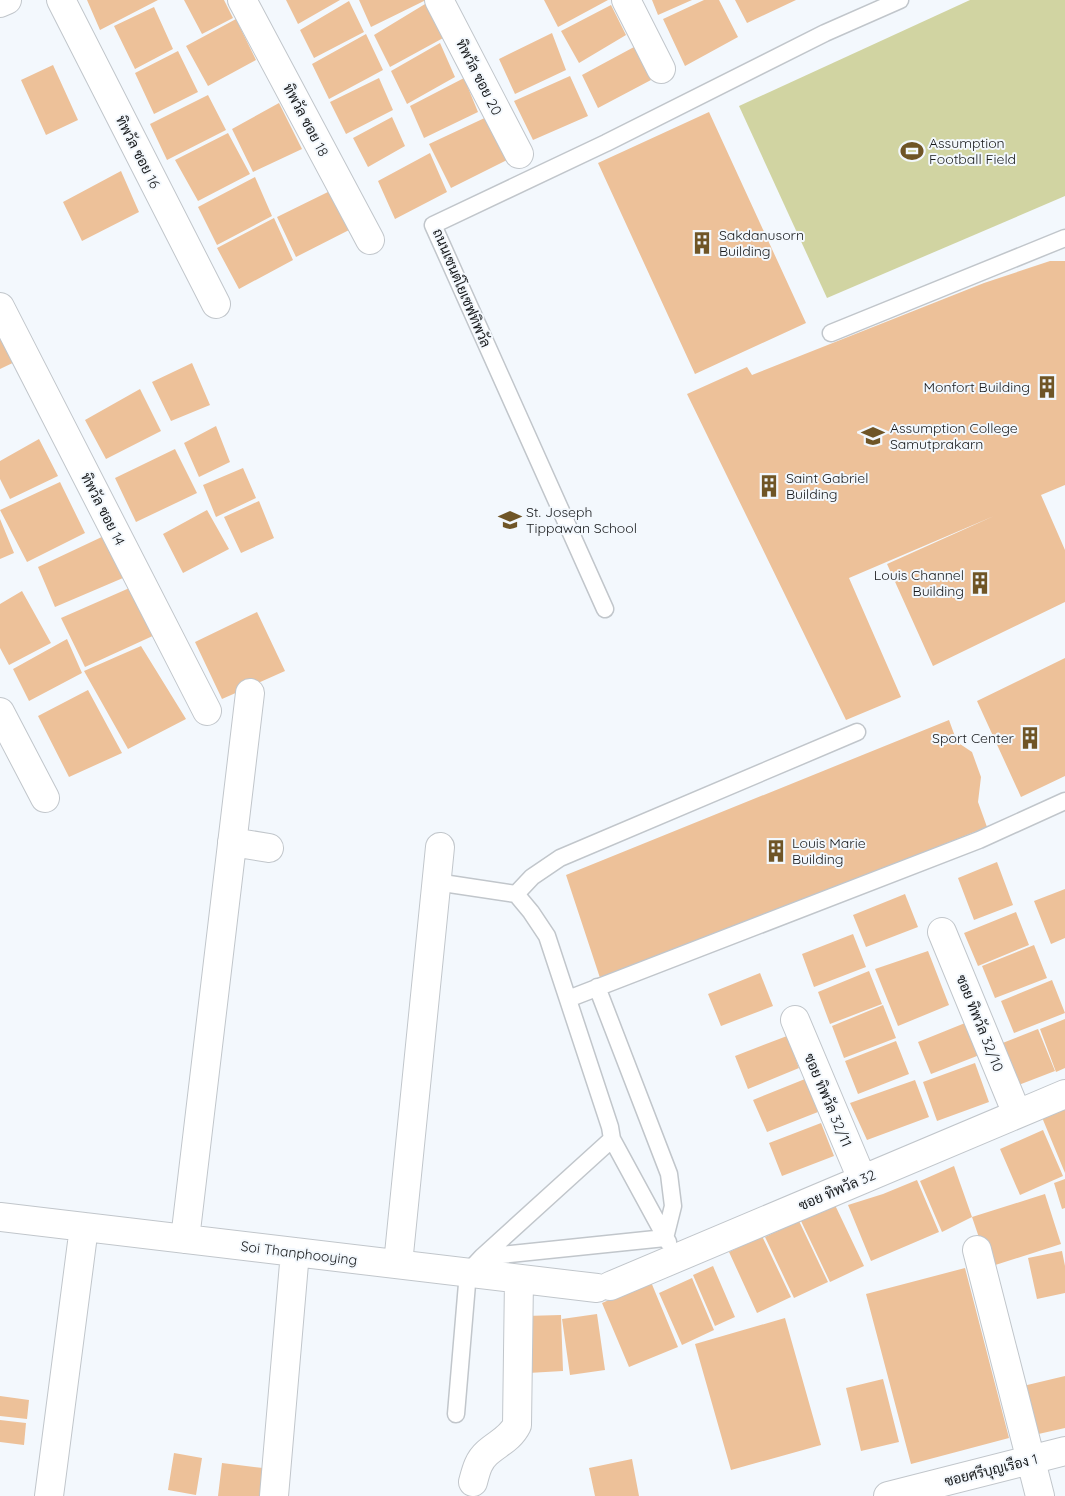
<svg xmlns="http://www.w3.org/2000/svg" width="1065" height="1496" viewBox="0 0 1065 1496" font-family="Quicksand,Sarabun,sans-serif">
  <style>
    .green { fill: #d1d4a2 }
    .building { fill: #edc199 }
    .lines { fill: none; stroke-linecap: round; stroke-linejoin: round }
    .lane-casing { stroke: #c1c6cb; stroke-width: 19 }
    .street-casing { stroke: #c1c6cb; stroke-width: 30 }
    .lane { stroke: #fff; stroke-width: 16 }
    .street { stroke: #fff; stroke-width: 28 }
    .labels { text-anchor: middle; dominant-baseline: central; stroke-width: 4; stroke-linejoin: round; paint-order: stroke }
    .street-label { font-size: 14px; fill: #17191b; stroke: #f3f8fd }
    .poi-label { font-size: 14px; fill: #17191b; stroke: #f3f8fd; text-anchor: start }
  </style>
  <rect width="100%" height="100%" fill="#f3f8fd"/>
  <!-- green -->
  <path class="green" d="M970,0H1065V196L827,298L739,106Z"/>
  <!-- building -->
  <path class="building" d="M87,0H158L100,30Z
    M184,0H224L233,18L202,34Z
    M286,0H340L298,24Z
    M359,0H426L371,27Z
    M544,0H608L558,27Z
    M652,0H692L658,15Z
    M704,0H719L738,37L685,66L663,19Z
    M735,0H796L747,23Z
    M349,1L364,32L314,58L300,30Z
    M430,1L445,37L390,67L374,35Z
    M611,5L626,35L579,63L561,31Z
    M154,7L173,49L135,69L114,26Z
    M236,19L256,60L208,86L186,46Z
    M552,33L566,70L515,94L499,59Z
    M366,34L383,70L329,99L312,64Z
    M440,43L455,77L407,104L391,71Z
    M634,47L651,80L598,108L582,75Z
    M178,51L198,92L154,114L135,73Z
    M53,65L78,120L46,135L21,80Z
    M570,76L588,116L533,140L514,101Z
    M379,78L393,110L346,134L330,102Z
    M464,78L478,112L424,138L410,106Z
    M208,95L226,130L167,160L150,124Z
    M279,103L302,149L253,172L232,129Z
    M709,112L806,323L695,374L598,163Z
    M491,115L511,158L451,188L429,144Z
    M392,117L405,146L368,167L353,138Z
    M228,133L250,174L198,201L175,160Z
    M430,153L447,192L395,219L378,181Z
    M121,171L139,212L82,241L63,202Z
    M255,177L272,216L217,245L198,207Z
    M332,190L353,228L296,257L277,217Z
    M274,218L293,260L239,289L217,248Z
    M1050,261H1065V485L1041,495L1065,550V602L933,666L887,564L994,516L849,578L901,697L846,720L687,394L747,367L752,375L984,283Z
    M0,317L21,359L0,369Z
    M192,363L210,405L171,421L152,382Z
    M140,389L161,431L106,459L85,420Z
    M216,426L230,462L199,477L184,443Z
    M39,439L58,476L10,499L0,479V461Z
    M175,449L197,493L136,522L115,478Z
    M243,468L256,498L216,517L203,485Z
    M60,482L85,533L27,562L0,510Z
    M259,501L274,538L241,553L224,517Z
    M207,510L229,549L183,573L163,534Z
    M0,519L14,553L0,559Z
    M106,535L123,578L55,607L38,567Z
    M134,586L157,634L85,667L61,618Z
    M22,591L51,643L9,665L0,648V604Z
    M257,612L285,671L222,699L195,642Z
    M67,639L82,673L29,701L13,669Z
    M141,646L186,719L128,749L84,671Z
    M1065,658V776L1021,797L977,701Z
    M88,690L122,753L69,777L38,716Z
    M949,720L957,742L972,752L981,777L978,802L987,827L601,981L566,875Z
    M997,862L1013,905L974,920L958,878Z
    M1065,889V938L1051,944L1034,901Z
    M905,894L918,927L866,947L853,915Z
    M1016,912L1029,945L978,966L964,933Z
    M853,934L866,967L814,987L802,954Z
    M1034,945L1047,978L995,998L982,966Z
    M928,951L949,1005L898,1026L875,969Z
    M869,971L882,1004L830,1024L818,992Z
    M760,973L773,1006L721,1026L708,994Z
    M1052,980L1065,1013L1014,1033L1001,1001Z
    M883,1005L896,1038L844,1058L832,1026Z
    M1065,1019V1068L1056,1072L1040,1029Z
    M970,1021L982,1054L931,1074L918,1042Z
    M1038,1029L1055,1071L1016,1086L1000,1044Z
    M787,1036L799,1068L748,1089L735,1056Z
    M896,1041L909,1074L858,1094L845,1061Z
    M975,1063L989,1102L937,1121L923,1082Z
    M805,1079L818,1112L767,1132L753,1100Z
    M915,1080L929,1117L867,1140L850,1103Z
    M1065,1105V1173L1041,1115Z
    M821,1123L834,1156L782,1176L769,1143Z
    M1043,1130L1063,1176L1020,1195L1000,1149Z
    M954,1166L972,1217L942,1232L920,1181Z
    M1065,1179V1208L1062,1209L1054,1183Z
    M917,1180L939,1232L871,1261L848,1205L883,1194Z
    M1045,1194L1061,1244L989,1267L972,1217Z
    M835,1205L864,1266L830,1282L801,1221Z
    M799,1221L828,1282L794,1298L765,1237Z
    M762,1236L791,1297L757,1313L729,1252Z
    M1062,1251L1065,1266V1293L1037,1299L1028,1258Z
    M713,1266L735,1317L715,1326L693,1275Z
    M965,1268L1009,1438L911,1464L866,1294Z
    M692,1278L714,1330L682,1345L659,1293Z
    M651,1282L678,1347L629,1367L602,1303Z
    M597,1314L605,1370L570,1375L562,1319Z
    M561,1315L563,1371L528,1373L525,1316Z
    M785,1318L821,1445L731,1470L695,1344Z
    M1065,1376V1428L1034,1435L1023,1386Z
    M883,1379L899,1442L861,1451L846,1388Z
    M0,1396L29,1400L27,1419L0,1416Z
    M0,1420L26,1423L24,1445L0,1442Z
    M174,1453L202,1458L196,1495L168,1490Z
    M632,1459L639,1496H595L589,1468Z
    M222,1463L263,1468L260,1496H218Z"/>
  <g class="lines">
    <defs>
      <path id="lane" d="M831,333L1065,238
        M605,609L433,225L606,143L825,33L900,0
        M436,882L516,894L531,912L547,936L610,1127L612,1139L482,1257L468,1272L456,1414
        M516,894L532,877L560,858L857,732
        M597,987L669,1174L673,1206L665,1238
        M568,999L979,840L1065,801
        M612,1139L668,1242
        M482,1257L665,1238"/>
      <path id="street" d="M61,0L216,304
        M242,0L370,240
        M439,0L519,154
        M626,0L661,69
        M0,3L7,0
        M0,307L207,711
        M0,712L45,798
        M232,842L269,848
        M942,932L1017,1114
        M795,1020L862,1179
        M0,1217L597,1288
        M185,1239L250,693
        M977,1250L1040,1496
        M398,1264L440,847
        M610,1286L1065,1094
        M473,1482C476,1471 478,1461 487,1453C498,1443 510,1439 517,1425L519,1279
        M49,1496L84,1227
        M274,1496L295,1252
        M888,1496L1065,1451"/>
    </defs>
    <!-- lane casing -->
    <use href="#lane" class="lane-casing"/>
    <!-- street casing -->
    <use href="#street" class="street-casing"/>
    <!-- lane -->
    <use href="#lane" class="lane"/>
    <!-- street -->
    <use href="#street" class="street"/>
  </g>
  <!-- icons -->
  <defs>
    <symbol id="stadium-bare" viewBox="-9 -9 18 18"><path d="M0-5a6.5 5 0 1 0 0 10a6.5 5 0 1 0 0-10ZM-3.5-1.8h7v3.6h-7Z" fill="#6f5526" stroke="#f3f8fd" stroke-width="2.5" paint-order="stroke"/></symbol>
    <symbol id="building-bare" viewBox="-9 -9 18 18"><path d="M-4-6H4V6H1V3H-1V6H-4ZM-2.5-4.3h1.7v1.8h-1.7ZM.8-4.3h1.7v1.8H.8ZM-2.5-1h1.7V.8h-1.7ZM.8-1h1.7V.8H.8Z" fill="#6f5526" stroke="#f3f8fd" stroke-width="2.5" paint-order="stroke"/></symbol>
    <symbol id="school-bare" viewBox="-9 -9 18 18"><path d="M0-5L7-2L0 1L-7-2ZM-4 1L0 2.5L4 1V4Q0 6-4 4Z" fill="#6f5526" stroke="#f3f8fd" stroke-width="2.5" paint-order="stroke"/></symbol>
  </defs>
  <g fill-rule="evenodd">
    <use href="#stadium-bare" x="896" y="135" width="32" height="32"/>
    <use href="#building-bare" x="686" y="227" width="32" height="32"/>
    <use href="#building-bare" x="1031" y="371" width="32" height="32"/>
    <use href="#school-bare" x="857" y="420" width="32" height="32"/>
    <use href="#building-bare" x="753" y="470" width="32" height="32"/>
    <use href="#school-bare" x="494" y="504" width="32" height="32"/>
    <use href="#building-bare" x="964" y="567" width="32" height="32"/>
    <use href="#building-bare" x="1014" y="722" width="32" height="32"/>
    <use href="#building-bare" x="760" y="835" width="32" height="32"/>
  </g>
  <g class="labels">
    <!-- street labels -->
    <g class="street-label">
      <text transform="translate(479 77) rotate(63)">ทิพวัล ซอย 20</text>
      <text transform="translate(306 120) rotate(62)">ทิพวัล ซอย 18</text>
      <text transform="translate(138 152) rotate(63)">ทิพวัล ซอย 16</text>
      <text transform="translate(462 288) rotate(67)">ถนนเซนต์โยเซฟทิพวัล</text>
      <text transform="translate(103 509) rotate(63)">ทิพวัล ซอย 14</text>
      <text transform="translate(980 1023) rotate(68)">ซอย ทิพวัล 32/10</text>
      <text transform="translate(828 1100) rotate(67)">ซอย ทิพวัล 32/11</text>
      <text transform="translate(837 1190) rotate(-23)">ซอย ทิพวัล 32</text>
      <text transform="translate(299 1253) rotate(7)">Soi Thanphooying</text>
      <text transform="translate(991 1470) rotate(-14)">ซอยศรีบุญเรือง 1</text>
    </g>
    <!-- poi labels -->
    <g class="poi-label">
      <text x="929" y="143">Assumption<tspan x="929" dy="16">Football Field</tspan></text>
      <text x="719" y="235">Sakdanusorn<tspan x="719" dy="16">Building</tspan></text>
      <text x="1030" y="387" text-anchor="end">Monfort Building</text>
      <text x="890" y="428">Assumption College<tspan x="890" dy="16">Samutprakarn</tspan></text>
      <text x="786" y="478">Saint Gabriel<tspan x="786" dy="16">Building</tspan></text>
      <text x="526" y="512">St. Joseph<tspan x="526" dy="16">Tippawan School</tspan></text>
      <text x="964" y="575" text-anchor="end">Louis Channel<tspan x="964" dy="16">Building</tspan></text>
      <text x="1014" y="738" text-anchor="end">Sport Center</text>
      <text x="792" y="843">Louis Marie<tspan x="792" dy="16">Building</tspan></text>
    </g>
  </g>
</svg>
